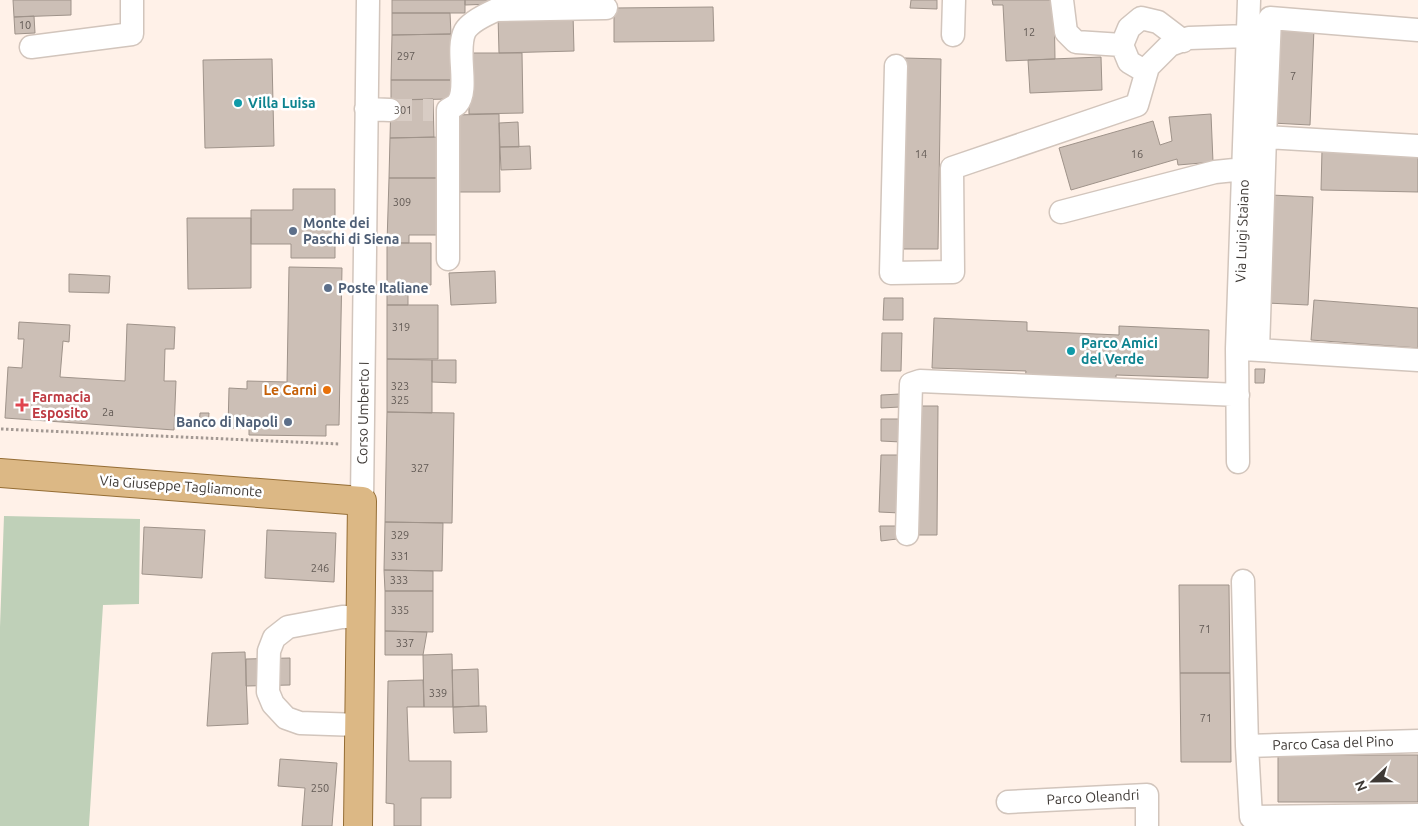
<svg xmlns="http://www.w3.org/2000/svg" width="1418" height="826" viewBox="0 0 1418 826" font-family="Ubuntu,sans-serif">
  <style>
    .green { fill: #bfd0b8 }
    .building { fill: #ccbfb6; stroke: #9f938a }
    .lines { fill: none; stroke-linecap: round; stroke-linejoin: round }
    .minor-tunnel { stroke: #d8ccc4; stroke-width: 22; stroke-dasharray: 22 11; stroke-linecap: butt }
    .minor-casing { stroke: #d2c5bc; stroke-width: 25 }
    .major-casing { stroke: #956d34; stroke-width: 30 }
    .path { stroke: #a39993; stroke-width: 3; stroke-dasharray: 2.5 2.5; stroke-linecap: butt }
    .minor { stroke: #fff; stroke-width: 22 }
    .major { stroke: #dcb885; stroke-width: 28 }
    .culture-dot { fill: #0f9aa8; stroke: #fff; stroke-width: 2 }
    .service-dot { fill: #5c6f8a; stroke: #fff; stroke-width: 2 }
    .food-dot { fill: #e8710a; stroke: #fff; stroke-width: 2 }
    .health-dot { fill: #e0444e; stroke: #fff; stroke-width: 2 }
    .labels { text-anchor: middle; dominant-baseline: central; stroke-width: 5; stroke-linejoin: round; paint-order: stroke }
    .number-label { font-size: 11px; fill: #625a55 }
    .culture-label { font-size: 14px; font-weight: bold; fill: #0d838f; stroke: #fff; text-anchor: start }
    .service-label { font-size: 14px; font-weight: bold; fill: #4e5e75; stroke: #fff; text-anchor: start }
    .street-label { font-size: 14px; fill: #3e3935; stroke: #fff }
    .food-label { font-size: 14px; font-weight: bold; fill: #c56008; stroke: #fff; text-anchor: end }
    .health-label { font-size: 14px; font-weight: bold; fill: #be3a42; stroke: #fff; text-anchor: start }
  </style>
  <rect width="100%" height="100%" fill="#fff1e8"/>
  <!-- green -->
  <path class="green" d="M4,516L140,519L139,604L103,605L89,826H0V627Z"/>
  <!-- building -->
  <path class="building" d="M13,0H71V15L14,17Z
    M392,0H465V13H392Z
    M465,0H603L465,5Z
    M911,0H937V9L910,8Z
    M992,0H1054L1055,59L1006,61L1003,5H993Z
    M713,7L714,41L614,42V8Z
    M392,13H450L451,34L392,35Z
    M573,14L574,51L499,53L498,16Z
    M34,16L35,33L15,34L14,17Z
    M1276,28L1314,29L1310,125L1272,123Z
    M451,34V80H391L392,35Z
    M468,53H522L523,113L469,114Z
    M1101,57L1102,90L1030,93L1028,60Z
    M904,58L941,59L938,249H901Z
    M272,59L274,146L205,148L203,60Z
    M391,80H451L452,99L391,100Z
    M433,99L434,137L390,138L391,100Z
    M499,114L500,192H456L454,115Z
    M1211,114L1213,162L1178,165L1177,159L1071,190L1059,148L1153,121L1160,145L1172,141L1169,117Z
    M518,122L519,147H500L499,123Z
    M443,137L442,178H389L390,138Z
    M530,146L531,169L501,170L500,147Z
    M1322,150L1418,153V192L1321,190Z
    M389,178H442L441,235H409V243H387Z
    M293,189H335V258H291V244H251V210H293Z
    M1271,195L1313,197L1308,305L1267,303Z
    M187,218H251V288L188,289Z
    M387,243H431V285L387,284Z
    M289,267L342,268L339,425H326V436L249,435V428H228L229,388L247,389V381L287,382Z
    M495,271L496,303L451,305L449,273Z
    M69,274L110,276L109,293L69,292Z
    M387,284L408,285V305H387Z
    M884,298H903V320H883Z
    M1314,300L1418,308V348L1311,340Z
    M387,305H438V359H387Z
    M934,318L1027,322V331L1119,335V326L1209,330L1208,378L1116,375V383L1025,379L1026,371L932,368Z
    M19,322L70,325L69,342L63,341L60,377L125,381L127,324L175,327L174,349H165L164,381H176L174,430L5,418L8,367L22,368L24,339H18Z
    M882,333H902L901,371H881Z
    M387,359L432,360V413L387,412Z
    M432,360H456V383L432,382Z
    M1255,369H1265L1264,383H1255Z
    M900,394V407L881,408V395Z
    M916,406H938L937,535H915Z
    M387,412L454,413L452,523L385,522Z
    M200,413H209L208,427H199Z
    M881,419H901V442L881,441Z
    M881,455H901L900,513L879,512Z
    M385,522L443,523L442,571L384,570Z
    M880,526H899L897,539L881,541Z
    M144,527L205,530L202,578L142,574Z
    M267,530L336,533L334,582L265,578Z
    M384,570L433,571V591H385Z
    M1179,585H1229L1230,673H1180Z
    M385,591H433V632L385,631Z
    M385,631L427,632L423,655H385Z
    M245,652L248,724L207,726L212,653Z
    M452,654L453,707H424L423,655Z
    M290,658V685L246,686V659Z
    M478,669L479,706L453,707L452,670Z
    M1180,673H1230L1231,762H1181Z
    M423,680L424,707H407L409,761H451V798H421V826H394V804L386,803L388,681Z
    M479,706H486L487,732L454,733L453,707Z
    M1278,755H1418V802H1278Z
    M280,759L337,763L332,826H302L305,788L278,786Z"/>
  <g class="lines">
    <!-- minor-tunnel -->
    <path class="minor-tunnel" d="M390,110H433"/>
    <defs>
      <path id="minor" d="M1062,0L1066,32L1076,42L1122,45
        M953,35L954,0
        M31,47L132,34V0
        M896,66L891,273L953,272L952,168L1137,105L1148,67L1170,45L1189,38L1248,36
        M1146,72L1129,62L1122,45L1129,28L1141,18L1158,22L1183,41
        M366,109L390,110
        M1249,136L1418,146
        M1061,212L1215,172L1244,169
        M448,259V110C451,108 455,106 457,104C470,90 455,50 465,31C470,22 487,14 496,10L606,8
        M1243,349L1418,360
        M1258,350L1265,137L1270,18L1418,30
        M1238,462L1237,349L1249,0
        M362,501L368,0
        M907,534L911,384L920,381L1238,395
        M1243,581L1247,746L1251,817L1418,815
        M359,725L300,723L286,718L273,704L268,692L269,651L274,638L288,627L342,617H360
        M1247,746L1418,741
        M1008,802L1147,795V826"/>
      <path id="major" d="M0,473L362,501L358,826"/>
    </defs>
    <!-- minor casing -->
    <use href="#minor" class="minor-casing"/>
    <!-- major casing -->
    <use href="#major" class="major-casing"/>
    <!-- path -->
    <path class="path" d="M1,429L340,444"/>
    <!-- minor -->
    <use href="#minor" class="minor"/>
    <!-- major -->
    <use href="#major" class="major"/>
  </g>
  <!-- markers -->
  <g class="culture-dot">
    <circle cx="238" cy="103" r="5"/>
    <circle cx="1071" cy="351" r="5"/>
  </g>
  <g class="service-dot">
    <circle cx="293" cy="231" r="5"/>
    <circle cx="328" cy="288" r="5"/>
    <circle cx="288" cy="422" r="5"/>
  </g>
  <circle class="food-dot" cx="327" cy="390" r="5"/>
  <path class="health-dot" d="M19.5 397.5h5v5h5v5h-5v5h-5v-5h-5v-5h5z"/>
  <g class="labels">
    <!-- number labels -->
    <g class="number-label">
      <text x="25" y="25">10</text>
      <text x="1029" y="32">12</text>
      <text x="406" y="56">297</text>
      <text x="1293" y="76">7</text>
      <text x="403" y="110">301</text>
      <text x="921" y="154">14</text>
      <text x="1137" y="154">16</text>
      <text x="402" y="202">309</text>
      <text x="401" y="327">319</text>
      <text x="400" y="386">323</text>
      <text x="400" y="400">325</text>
      <text x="108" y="412">2a</text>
      <text x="420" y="468">327</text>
      <text x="400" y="535">329</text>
      <text x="400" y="556">331</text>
      <text x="320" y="568">246</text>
      <text x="399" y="580">333</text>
      <text x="400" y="610">335</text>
      <text x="1205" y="629">71</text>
      <text x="405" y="643">337</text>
      <text x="438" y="693">339</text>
      <text x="1206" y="718">71</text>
      <text x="320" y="788">250</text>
    </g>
    <!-- culture labels -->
    <g class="culture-label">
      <text x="248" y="103">Villa Luisa</text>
      <text x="1081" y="343">Parco Amici<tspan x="1081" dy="16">del Verde</tspan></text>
    </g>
    <!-- service labels -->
    <g class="service-label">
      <text x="303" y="223">Monte dei<tspan x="303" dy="16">Paschi di Siena</tspan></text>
      <text x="338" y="288">Poste Italiane</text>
      <text x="278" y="422" text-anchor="end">Banco di Napoli</text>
    </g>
    <!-- street labels -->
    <g class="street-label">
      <text transform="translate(1242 231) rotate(-88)">Via Luigi Staiano</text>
      <text transform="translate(363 413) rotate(-89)">Corso Umberto I</text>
      <text transform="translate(181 486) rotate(4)">Via Giuseppe Tagliamonte</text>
      <text transform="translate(1333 743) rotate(-2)">Parco Casa del Pino</text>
      <text transform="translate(1093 797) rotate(-3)">Parco Oleandri</text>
    </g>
    <!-- food labels -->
    <g class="food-label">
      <text x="317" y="390">Le Carni</text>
    </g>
    <!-- health labels -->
    <g class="health-label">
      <text x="32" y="397">Farmacia<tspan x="32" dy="16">Esposito</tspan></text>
    </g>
  </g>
  <!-- north arrow -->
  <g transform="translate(1373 781) rotate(248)" stroke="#ffffff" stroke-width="4" paint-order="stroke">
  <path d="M0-4L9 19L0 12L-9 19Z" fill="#3e3935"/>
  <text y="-8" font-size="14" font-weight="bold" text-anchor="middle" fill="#3e3935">N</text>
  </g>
</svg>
